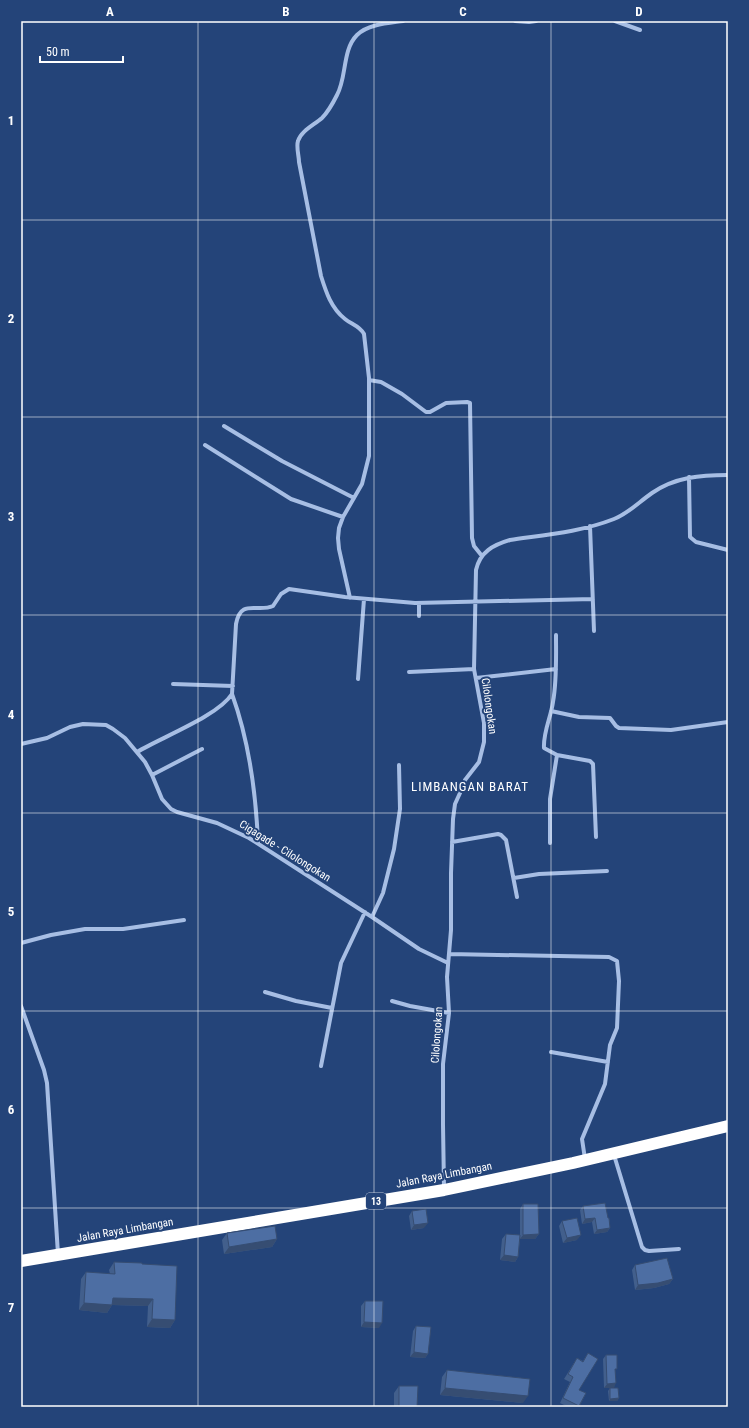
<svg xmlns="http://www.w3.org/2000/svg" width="749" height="1428" viewBox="0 0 749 1428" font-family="'Roboto Condensed',sans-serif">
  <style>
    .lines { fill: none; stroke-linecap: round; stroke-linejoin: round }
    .street { stroke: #a7bee4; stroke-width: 4 }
    .highway { stroke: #fff; stroke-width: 12 }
    .wall { fill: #425f8c }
    .shaded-wall { fill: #364d72 }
    .building { fill: #4d6ea3; stroke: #364d72 }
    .grid { fill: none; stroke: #fff; stroke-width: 1; stroke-opacity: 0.55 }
    .labels { text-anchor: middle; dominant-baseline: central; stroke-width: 4; stroke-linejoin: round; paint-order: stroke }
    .shield { fill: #244479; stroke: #bdc7d7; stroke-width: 1 }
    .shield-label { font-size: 10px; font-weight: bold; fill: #fff }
    .street-label { font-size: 11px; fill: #fff; stroke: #244479 }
    .quarter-label { font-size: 13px; letter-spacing: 1px; fill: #fff; stroke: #244479 }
    .neatline { fill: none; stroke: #fff; stroke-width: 1.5 }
    .grid-label { font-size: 13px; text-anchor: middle; font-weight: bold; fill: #fff }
  </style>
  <rect width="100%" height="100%" fill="#244479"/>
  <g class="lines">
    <!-- street -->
    <path class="street" d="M515,21L529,22L536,21
      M615,21L640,30
      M369,380L381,382L402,394L426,412H430L446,403L467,402L470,403L472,538L474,546L482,556
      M224,426L282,461L354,498
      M205,445L291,499L343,517
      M689,477L690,537L696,542L728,550
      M590,526L594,631
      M350,598L339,549L338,538L339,528L343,517L362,484L369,456V378L364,334C360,326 351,324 345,319C331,308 326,292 321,276L299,162C299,156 296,147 298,141C301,131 314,125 322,118C328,112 333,103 337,95C347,77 342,50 357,35C368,24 389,23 403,21
      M419,616V603
      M556,635C556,657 557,680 553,702C551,717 543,732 544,748L557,755L590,761L593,764L596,837
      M409,672L474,669
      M476,678L556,669
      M358,679L364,599
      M173,684L233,686
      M232,694C249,741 256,794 258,843
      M551,711L579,717L610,718L616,726L619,728L671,730L728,722
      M21,744L47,738L70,727L83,724L106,725L113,729L125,738L145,762L152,775L162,799L171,809L177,812L217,823L249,838L372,917L419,949L448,963
      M137,752C162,737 218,716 232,694L236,624C241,598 257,613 273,606L281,594L289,589L345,597L415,603L593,599
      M152,775L202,749
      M452,842L498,834L501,835L506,840L517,897
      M550,843V799L557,755
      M514,878L539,874L607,871
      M372,917L383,893L394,849L400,809L399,765
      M21,943L51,935L85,929H123L184,920
      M449,954L609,957L617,961L619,981L617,1028L610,1045L605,1084L582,1139L585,1159
      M265,992L296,1001L332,1008
      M392,1001L410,1006L449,1013
      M21,1006L44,1070L47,1083L58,1254
      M551,1052L608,1062
      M321,1066L341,963L365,912
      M614,1155L642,1247L645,1250L649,1251L679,1249
      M444,1188L443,1125V1064L449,1013L447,977L451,930V873L453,819L455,804L460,793L465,780L479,762L484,742V723L474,669L476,570C480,552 493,545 510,540C544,535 581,532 614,519C629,513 639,502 652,493C675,477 701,475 728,475"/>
    <!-- highway -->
    <path class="highway" d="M21,1261L444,1190L573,1163L728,1126"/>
  </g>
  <!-- wall -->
  <path class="wall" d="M523,1204L539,1234L535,1239H520L518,1257L515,1262L500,1260L502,1239L506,1234L520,1235V1209Z
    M583,1206L608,1218L610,1228L607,1232L594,1234L592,1222L582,1224L580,1210Z
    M412,1211L424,1228L411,1230L409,1216Z
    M562,1221L577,1240L563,1243L559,1226Z
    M227,1233L277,1239L272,1247L224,1254L222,1240Z
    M114,1262L142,1264L175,1320L170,1328L147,1327L148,1306L112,1305L107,1313L79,1310L81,1279L86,1272L110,1274L109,1270Z
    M635,1265L673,1279L669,1284L654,1288L635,1290L632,1270Z
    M365,1301L379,1328L361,1327V1306Z
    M416,1326L428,1354L425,1358L410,1357L413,1331Z
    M588,1353L579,1390L586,1393L579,1407H568L560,1403L570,1382L564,1379L577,1358L583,1361Z
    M606,1355L615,1371L614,1388H604L603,1359Z
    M447,1370L523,1403L440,1395L442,1377Z
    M399,1386L417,1407H394V1393Z
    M610,1388L619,1398L617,1401H609L608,1391Z"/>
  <!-- shaded-wall -->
  <path class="shaded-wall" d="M595,1218L592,1222L582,1224L585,1219Z
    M428,1223L424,1228L411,1230L414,1225Z
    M610,1228L607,1232L594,1234L597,1230Z
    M539,1234L535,1239H520L523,1235Z
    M581,1235L577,1240L563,1243L567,1238Z
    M277,1239L272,1247L224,1254L229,1247Z
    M504,1255L518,1257L515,1262L500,1260Z
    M673,1279L669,1284L654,1288L635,1290L638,1285Z
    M113,1298L153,1299L148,1306L112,1305L107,1313L79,1310L84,1303Z
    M152,1319L175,1320L170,1328L147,1327Z
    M364,1322L382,1323L379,1328L361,1327Z
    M414,1352L428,1354L425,1358L410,1357Z
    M616,1383L614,1388H604L607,1384Z
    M445,1388L528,1396L523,1403L440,1395Z
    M619,1398L617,1401H609L610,1399Z"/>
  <!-- building -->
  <path class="building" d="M605,1203L608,1218H609L610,1228L597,1230L595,1218L585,1219L583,1206Z
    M523,1204H538L539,1234L523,1235Z
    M426,1209L428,1223L414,1225L412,1211Z
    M577,1218L581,1235L567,1238L562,1221Z
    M275,1226L277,1239L229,1247L227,1233Z
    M506,1234L520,1235L518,1257L504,1255Z
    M667,1258L673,1279L658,1283L638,1285L635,1265Z
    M114,1262L142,1263V1264L177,1266L175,1320L152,1319L153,1299L113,1298L112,1305L84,1303L86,1272L115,1274Z
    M365,1301H383L382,1323L364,1322Z
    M416,1326L431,1327L428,1354L414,1352Z
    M588,1353L598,1359L579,1390L586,1393L579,1406L563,1398L573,1377L568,1374L577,1358L583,1362Z
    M606,1355H617V1369H615L616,1383L607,1384Z
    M447,1370L530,1379L528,1396L445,1388Z
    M399,1386H418L417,1407H399Z
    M610,1388H618L619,1398L610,1399Z"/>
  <!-- grid -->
  <path class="grid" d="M198,21V1407M374,21V1407M551,21V1407M21,220H728M21,417H728M21,615H728M21,813H728M21,1011H728M21,1208H728"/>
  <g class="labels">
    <!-- shield labels -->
    <rect class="shield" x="366" y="1193" width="20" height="16" rx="3"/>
    <g class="shield-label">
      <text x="376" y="1201">13</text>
    </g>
    <!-- street labels -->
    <g class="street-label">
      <text transform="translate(489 706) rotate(82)">Cilolongokan</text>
      <text transform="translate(285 851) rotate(32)">Cigagade - Cilolongokan</text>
      <text transform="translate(437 1035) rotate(-86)">Cilolongokan</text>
      <text transform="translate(444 1175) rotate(-11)">Jalan Raya Limbangan</text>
      <text transform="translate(125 1230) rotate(-10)">Jalan Raya Limbangan</text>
    </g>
    <!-- quarter labels -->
    <g class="quarter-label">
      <text x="470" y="786">LIMBANGAN BARAT</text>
    </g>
  </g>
  <!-- border -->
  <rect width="749" height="1428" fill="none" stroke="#244479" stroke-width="44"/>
  <!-- scale -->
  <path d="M40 56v6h83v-6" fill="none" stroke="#ffffff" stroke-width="2"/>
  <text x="46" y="56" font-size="12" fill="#ffffff" stroke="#244479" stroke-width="3" paint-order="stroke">50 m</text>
  <rect x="22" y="22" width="705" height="1384" class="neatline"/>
  <g class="grid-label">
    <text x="110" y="16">A</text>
    <text x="286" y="16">B</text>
    <text x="463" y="16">C</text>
    <text x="639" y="16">D</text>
    <text x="11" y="125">1</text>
    <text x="11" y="323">2</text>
    <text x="11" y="521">3</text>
    <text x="11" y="719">4</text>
    <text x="11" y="916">5</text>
    <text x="11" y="1114">6</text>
    <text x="11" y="1312">7</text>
  </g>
</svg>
